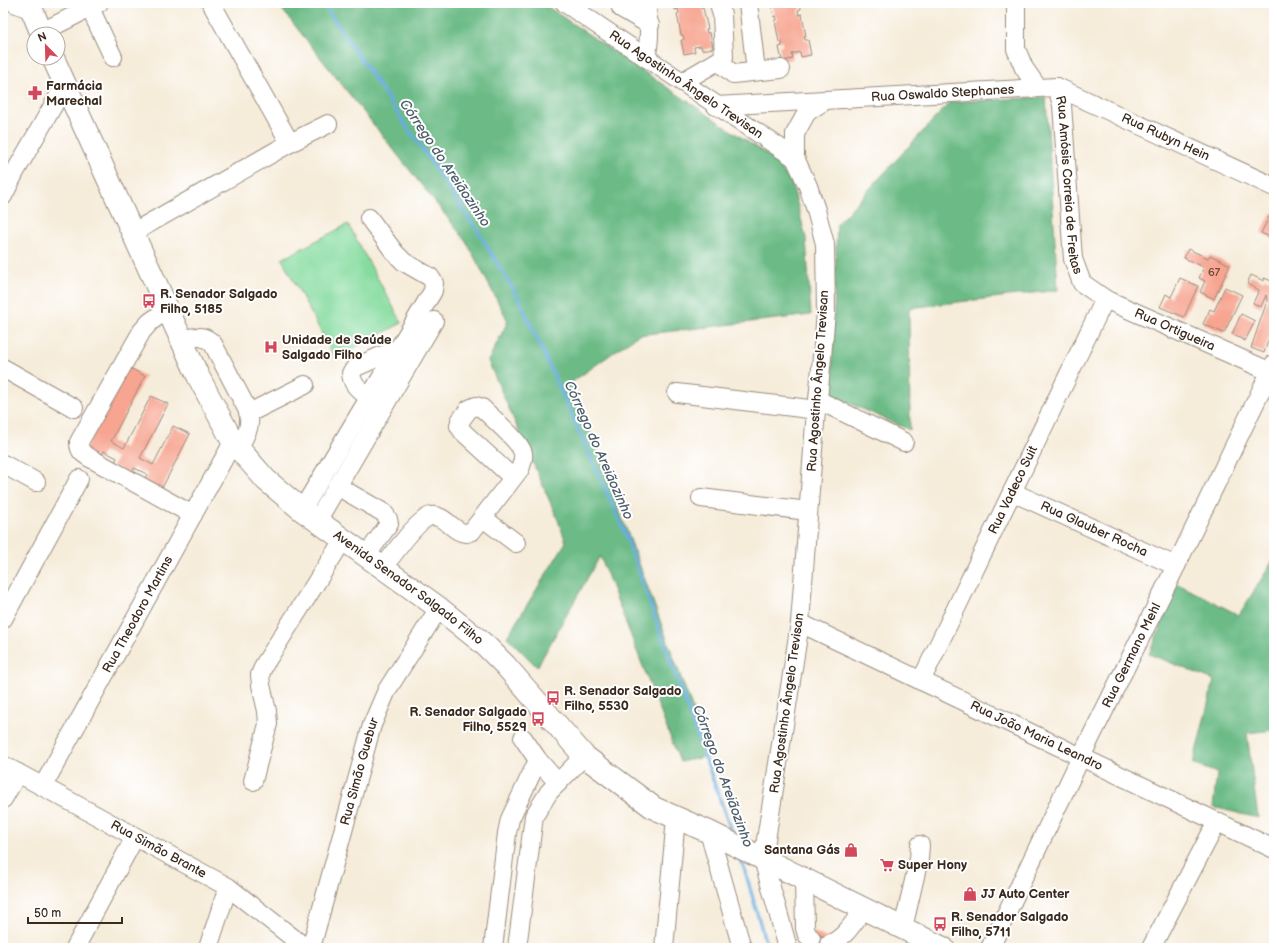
<svg xmlns="http://www.w3.org/2000/svg" width="1277" height="951" viewBox="0 0 1277 951" font-family="'Balsamiq Sans',sans-serif">
  <style>
    .green { fill: #85db9f; stroke: #60825e }
    .forest { fill: #6cbb86; stroke: #547252 }
    .lines { fill: none; stroke-linecap: round; stroke-linejoin: round }
    .stream { stroke: #69adde; stroke-width: 3.5 }
    .building { fill: #f7a490 }
    .minor-casing { stroke: #988b7c; stroke-width: 20 }
    .major-casing { stroke: #988b7c; stroke-width: 24 }
    .minor { stroke: #fff; stroke-width: 18 }
    .major { stroke: #fff; stroke-width: 22 }
    .labels { text-anchor: middle; dominant-baseline: central; stroke-width: 4; stroke-linejoin: round; paint-order: stroke }
    .number-label { font-size: 11px; fill: #6a483a }
    .street-label { font-size: 13px; fill: #3b2a1e; stroke: #fff }
    .poi-label { font-size: 13px; font-weight: bold; fill: #3b2a1e; stroke: #fff; text-anchor: start }
    .water-label { font-size: 14px; font-style: italic; fill: #4d5e6b; stroke: #fff }
  </style>
  <rect width="100%" height="100%" fill="#fff"/>
  <filter id="ink" filterUnits="userSpaceOnUse"><feTurbulence type="fractalNoise" baseFrequency=".025" numOctaves="2"/><feDisplacementMap in="SourceGraphic" scale="8" xChannelSelector="R" yChannelSelector="G"/><feConvolveMatrix kernelMatrix="1 2 1 2 8 2 1 2 1" color-interpolation-filters="sRGB"/></filter>
  <filter id="wash" filterUnits="userSpaceOnUse"><feTurbulence type="fractalNoise" baseFrequency=".012" numOctaves="4" result="noise"/><feDisplacementMap in="SourceGraphic" scale="16" xChannelSelector="R" yChannelSelector="G"/><feGaussianBlur stdDeviation="0.9" result="paint"/><feColorMatrix in="noise" values="0 0 0 0 0 0 0 0 0 0 0 0 0 0 0 0 0 1.4 0 .05"/><feComposite in="paint" operator="in"/></filter>
  <g filter="url(#wash)">
    <rect width="100%" height="100%" fill="#f6ecda"/>
    <!-- green -->
    <path class="green" d="M348,224L402,323L335,358L282,259Z"/>
    <!-- forest -->
    <path class="forest" d="M277,3H542L775,160L792,184L806,238L811,315L638,335L572,382L710,756L680,762L600,556L537,667L507,637L566,542L558,520L488,361L508,321L466,241Z
      M1046,97L1058,290L909,308L910,430L831,395L837,224L950,102Z
      M1274,559V730L1247,733L1258,818L1213,807L1217,773L1193,764L1214,680L1149,654L1178,584L1239,615Z"/>
    <g class="lines">
      <!-- stream -->
      <path class="stream" d="M323,3L479,233L520,301L625,533L732,833
        M740,856L746,874L767,948"/>
    </g>
    <g id="blocks">
      <!-- building -->
      <path class="building" d="M674,3H700L701,8H703L708,29H706L707,33H710L713,48L702,50L701,46L694,47L695,52L684,54L681,40H684L683,35H681L677,14L679,13L678,9L675,10Z
        M771,3H782L783,5L790,3H800L801,9L798,10L799,15L802,14L806,36H804L805,40H808L811,55L801,57L800,52L792,54L793,59L782,61L779,47L782,46V41L779,42L775,21L777,20L776,16L774,17Z
        M1271,213L1274,214V239L1261,233Z
        M1188,249L1208,258L1210,255L1230,265L1214,299L1200,292L1205,281L1199,278L1204,267L1184,258Z
        M1251,275L1264,281V278L1274,282V324L1264,353L1251,348L1267,301L1266,295L1261,307L1253,303L1259,290L1247,284Z
        M1180,278L1198,286L1184,317L1160,307L1166,294L1171,297Z
        M1225,287L1242,295L1224,333L1203,324L1210,309L1214,311Z
        M1241,314L1255,321L1245,341L1232,334Z
        M128,367L145,376L111,441L124,448L151,396L168,404L140,458L153,465L173,426L190,434L160,492L143,483L147,474L134,468L130,475L113,466L117,458L104,451L99,460L84,451Z
        M814,932L831,940L833,948H806Z"/>
    </g>
  </g>
  <g filter="url(#ink)">
    <use href="#blocks" fill-opacity="0" stroke="#988b7c" stroke-width="1"/>
    <g class="lines">
      <defs>
        <g id="minor">
          <path d="M14,3L32,10"/>
          <path d="M211,3L290,143"/>
          <path id="s1" d="M565,3L795,158L808,186L816,210L825,244L826,313L818,400L816,410L800,623L763,859L788,948"/>
          <path d="M620,3L621,8L650,25"/>
          <path d="M748,3L756,71"/>
          <path d="M1016,3V49L1024,68L1038,88"/>
          <path d="M90,8L113,57"/>
          <path d="M42,32L99,3"/>
          <path d="M646,58C651,36 649,24 646,3"/>
          <path d="M718,61L733,74L781,69"/>
          <path d="M682,82L718,61L724,57L722,15L719,3"/>
          <path id="s2" d="M1057,87L1062,105L1073,259L1082,283L1105,299L1271,372"/>
          <path id="s3" d="M716,106L1057,87L1274,187"/>
          <path d="M795,158V134L807,112L826,100"/>
          <path d="M3,196L15,172L65,85"/>
          <path d="M132,233L290,143L328,124"/>
          <path d="M167,310L150,322L142,331L79,442C79,451 82,453 90,458L193,515"/>
          <path d="M181,339C194,338 203,333 213,344L247,409C253,425 246,434 238,449"/>
          <path d="M3,368L74,408"/>
          <path d="M677,393L793,407L816,410"/>
          <path d="M369,398C360,390 352,386 351,373L356,367L399,348"/>
          <path d="M818,400L904,442"/>
          <path d="M249,413L305,385"/>
          <path d="M3,464L36,482"/>
          <path d="M337,486L384,513L388,519L389,524L366,556"/>
          <path id="s4" d="M1012,492L1176,566"/>
          <path d="M701,498L808,511"/>
          <path d="M302,510L433,291L434,283L430,277L404,262L395,253L369,218"/>
          <path d="M483,518L516,543"/>
          <path d="M317,521L434,321"/>
          <path d="M383,568C391,557 419,518 431,516C445,514 454,534 467,533C469,533 470,531 472,531L520,469C522,464 524,459 523,453C520,441 492,418 482,408L476,406L469,409L460,421L459,426L463,432L513,478"/>
          <path d="M3,619L79,479"/>
          <path id="s5" d="M800,623L1274,849"/>
          <path id="s6" d="M921,681L1105,299"/>
          <path d="M523,738L538,760L558,783"/>
          <path id="s7" d="M3,765L228,887L306,948"/>
          <path d="M253,781L268,724L267,711L261,685L260,675L264,665L343,540"/>
          <path id="s8" d="M43,786L233,442"/>
          <path d="M3,799L18,773"/>
          <path d="M709,832L742,948"/>
          <path d="M804,879L805,928L807,935L811,938"/>
          <path d="M903,928L919,859L920,845"/>
          <path d="M829,944C845,939 854,921 864,909"/>
          <path d="M75,948L135,837"/>
          <path d="M208,948L228,887"/>
          <path id="s9" d="M311,948L372,725L387,690L439,608"/>
          <path d="M493,948L507,833L510,819L538,760"/>
          <path d="M517,948L534,816L549,792L584,756"/>
          <path d="M664,948L676,818"/>
          <path id="s10" d="M990,948L1081,757L1176,566L1274,364"/>
          <path d="M1151,948L1217,822"/>
        </g>
        <g id="major">
          <path d="M29,3L42,34"/>
          <path id="s11" d="M53,58L198,376L233,442L266,480L302,510L439,608L485,645L505,665L584,756L654,808L709,832L943,948"/>
        </g>
      </defs>
      <!-- minor casing -->
      <use href="#minor" class="minor-casing"/>
      <!-- major casing -->
      <use href="#major" class="major-casing"/>
      <!-- minor -->
      <use href="#minor" class="minor"/>
      <!-- major -->
      <use href="#major" class="major"/>
    </g>
  </g>
  <!-- icons -->
  <defs>
    <symbol id="pharmacy-bare" viewBox="-9 -9 18 18"><path d="M-2-6h4v4h4v4h-4v4h-4v-4h-4v-4h4Z" fill="#d1495b" stroke="#fff" stroke-width="2.5" paint-order="stroke"/></symbol>
    <symbol id="bus-bare" viewBox="-9 -9 18 18"><path d="M-5-6H5V4H4V6H2V4H-2V6H-4V4H-5ZM-3.5-4V0h7V-4ZM-3.5 1.2v1.5H-2V1.2ZM2 1.2v1.5H3.5V1.2Z" fill="#d1495b" stroke="#fff" stroke-width="2.5" paint-order="stroke"/></symbol>
    <symbol id="hospital-bare" viewBox="-9 -9 18 18"><path d="M-5-5h3v3.5h4V-5h3V5h-3V1.5h-4V5h-3Z" fill="#d1495b" stroke="#fff" stroke-width="2.5" paint-order="stroke"/></symbol>
    <symbol id="shop-bare" viewBox="-9 -9 18 18"><path d="M-5-2.5h2.3a2.7 3.5 0 0 1 5.4 0H5L5.5 6h-11ZM-1.5-2.5h3a1.5 2.3 0 0 0-3 0Z" fill="#d1495b" stroke="#fff" stroke-width="2.5" paint-order="stroke"/></symbol>
    <symbol id="supermarket-bare" viewBox="-9 -9 18 18"><path d="M-6-5.5h2.5l.6 2H6L4.5 2H-2.5L-4.4-4H-6ZM-1.5 3.2a1.3 1.3 0 1 0 .1 0ZM3 3.2a1.3 1.3 0 1 0 .1 0Z" fill="#d1495b" stroke="#fff" stroke-width="2.5" paint-order="stroke"/></symbol>
  </defs>
  <g fill-rule="evenodd">
    <use href="#pharmacy-bare" x="25" y="83" width="20" height="20"/>
    <use href="#bus-bare" x="139" y="291" width="20" height="20"/>
    <use href="#hospital-bare" x="261" y="337" width="20" height="20"/>
    <use href="#bus-bare" x="543" y="688" width="20" height="20"/>
    <use href="#bus-bare" x="528" y="709" width="20" height="20"/>
    <use href="#shop-bare" x="841" y="840" width="20" height="20"/>
    <use href="#supermarket-bare" x="877" y="855" width="20" height="20"/>
    <use href="#shop-bare" x="960" y="884" width="20" height="20"/>
    <use href="#bus-bare" x="930" y="914" width="20" height="20"/>
  </g>
  <g class="labels">
    <!-- number labels -->
    <g class="number-label">
      <text x="1214" y="272">67</text>
    </g>
    <!-- street labels -->
    <g class="street-label">
      <text stroke="none"><textPath href="#s1" startOffset="146">Rua Agostinho Ângelo Trevisan</textPath></text>
      <text stroke="none"><textPath href="#s3" startOffset="227">Rua Oswaldo Stephanes</textPath></text>
      <text stroke="none"><textPath href="#s3" startOffset="461">Rua Rubyn Hein</textPath></text>
      <text stroke="none"><textPath href="#s2" startOffset="99">Rua Amósis Correia de Freitas</textPath></text>
      <text stroke="none"><textPath href="#s2" startOffset="303">Rua Ortigueira</textPath></text>
      <text transform="translate(818 381) rotate(-86)">Rua Agostinho Ângelo Trevisan</text>
      <text stroke="none"><textPath href="#s6" startOffset="212">Rua Vadeco Suit</textPath></text>
      <text stroke="none"><textPath href="#s4" startOffset="90">Rua Glauber Rocha</textPath></text>
      <text stroke="none"><textPath href="#s11" startOffset="653">Avenida Senador Salgado Filho</textPath></text>
      <text stroke="none"><textPath href="#s8" startOffset="196">Rua Theodoro Martins</textPath></text>
      <text stroke="none"><textPath href="#s10" startOffset="325">Rua Germano Mehl</textPath></text>
      <text transform="translate(787 703) rotate(-82)">Rua Agostinho Ângelo Trevisan</text>
      <text stroke="none"><textPath href="#s5" startOffset="262">Rua João Maria Leandro</textPath></text>
      <text stroke="none"><textPath href="#s9" startOffset="183">Rua Simão Guebur</textPath></text>
      <text stroke="none"><textPath href="#s7" startOffset="177">Rua Simão Brante</textPath></text>
    </g>
    <!-- poi labels -->
    <g class="poi-label">
      <text x="46" y="86">Farmácia<tspan x="46" dy="15">Marechal</tspan></text>
      <text x="160" y="294">R. Senador Salgado<tspan x="160" dy="15">Filho, 5185</tspan></text>
      <text x="282" y="340">Unidade de Saúde<tspan x="282" dy="15">Salgado Filho</tspan></text>
      <text x="564" y="691">R. Senador Salgado<tspan x="564" dy="15">Filho, 5530</tspan></text>
      <text x="527" y="712" text-anchor="end">R. Senador Salgado<tspan x="527" dy="15">Filho, 5529</tspan></text>
      <text x="840" y="850" text-anchor="end">Santana Gás</text>
      <text x="898" y="865">Super Hony</text>
      <text x="981" y="894">JJ Auto Center</text>
      <text x="951" y="917">R. Senador Salgado<tspan x="951" dy="15">Filho, 5711</tspan></text>
    </g>
    <!-- water labels -->
    <g class="water-label">
      <text transform="translate(445 163) rotate(56)">Córrego do Areiãozinho</text>
      <text transform="translate(599 450) rotate(66)">Córrego do Areiãozinho</text>
      <text transform="translate(723 776) rotate(70)">Córrego do Areiãozinho</text>
    </g>
  </g>
  <!-- margin -->
  <rect width="1277" height="951" fill="none" stroke="#fff" stroke-width="16"/>
  <!-- north arrow -->
  <g transform="translate(46 46) rotate(337)"><circle r="19" fill="#ffffff" stroke="#b1aaa5"/>
  <path d="M0-3L7 15L0 10L-7 15Z" fill="#d1495b"/>
  <text y="-6" font-size="11" font-weight="bold" text-anchor="middle" fill="#3b2a1e">N</text>
  </g>
  <!-- scale -->
  <path d="M28 917v6h94v-6" fill="none" stroke="#3b2a1e" stroke-width="2"/>
  <text x="34" y="917" font-size="12" fill="#3b2a1e" stroke="#ffffff" stroke-width="3" paint-order="stroke">50 m</text>
</svg>
